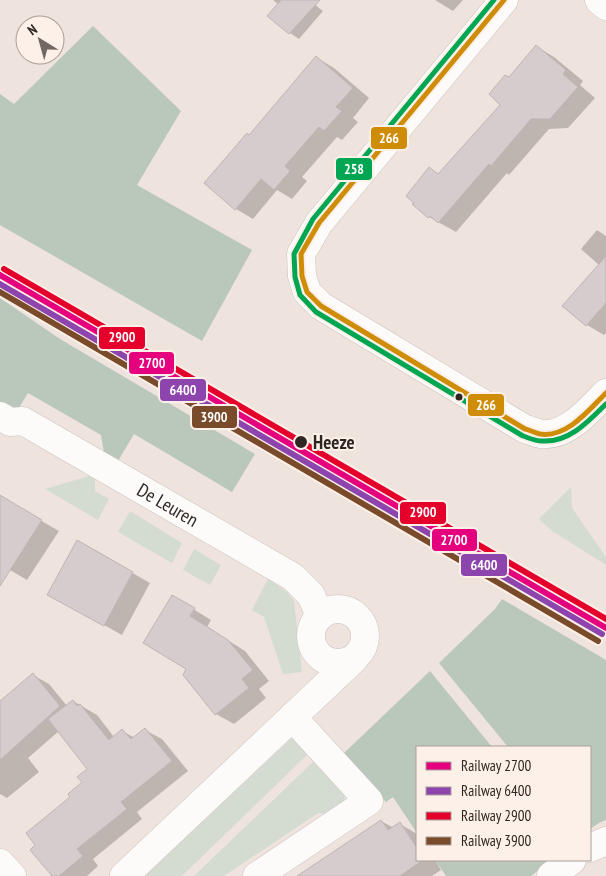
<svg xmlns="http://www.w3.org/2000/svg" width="606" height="876" viewBox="0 0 606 876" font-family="'PT Sans Narrow',sans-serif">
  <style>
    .green { fill: #d4dcd2 }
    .forest { fill: #bac7bb }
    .shadow { fill: #0003 }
    .building { fill: #d6ccce; stroke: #bdb5b5 }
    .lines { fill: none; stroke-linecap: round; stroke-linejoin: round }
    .minor-casing { stroke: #cbc2bd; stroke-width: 29 }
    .minor { stroke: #fdfbfa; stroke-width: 28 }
    .bus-1-casing { stroke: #fdf0e9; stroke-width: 9 }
    .bus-2-casing { stroke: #fdf0e9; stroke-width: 9 }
    .bus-1 { stroke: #cf8c07; stroke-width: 5 }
    .bus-2 { stroke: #00a651; stroke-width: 5 }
    .rail-1-casing { stroke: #fdf0e9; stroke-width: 10 }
    .rail-2-casing { stroke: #fdf0e9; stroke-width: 10 }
    .rail-3-casing { stroke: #fdf0e9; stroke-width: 10 }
    .rail-4-casing { stroke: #fdf0e9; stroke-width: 10 }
    .rail-1 { stroke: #e5007d; stroke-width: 6 }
    .rail-2 { stroke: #8e44ad; stroke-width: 6 }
    .rail-3 { stroke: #e4002b; stroke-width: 6 }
    .rail-4 { stroke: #7a4b2a; stroke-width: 6 }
    .bus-dot { fill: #2e2622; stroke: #fdf0e9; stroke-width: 2 }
    .labels { text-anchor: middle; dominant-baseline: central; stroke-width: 4; stroke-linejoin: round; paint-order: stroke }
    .stop-label { font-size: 19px; font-weight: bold; fill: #2e2622; stroke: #fdf0e9; text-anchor: start }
    .street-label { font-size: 19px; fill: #2e2622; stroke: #fdf0e9 }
    .line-badge { stroke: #fdf0e9; stroke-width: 2 }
    .badge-label { font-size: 14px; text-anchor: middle; font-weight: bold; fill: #fff }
  </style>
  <rect width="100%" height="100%" fill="#efe3dd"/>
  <!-- green -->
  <path class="green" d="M89,476L95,479V491L109,499L98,520L45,489Z
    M571,487L572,508L606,557V565L552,531L539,519Z
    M130,511L182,543L172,563L118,532Z
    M194,549L221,565L210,585L183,570Z
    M268,579L287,592L294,601L302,672L283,674L264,617L252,610Z
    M294,736L310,752L182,876H145Z
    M316,759L345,789L344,810L331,815L318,813L224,876H194Z"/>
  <!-- forest -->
  <path class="forest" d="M93,26L181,111L137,185L252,250L202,341L0,225V94L14,104Z
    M0,298L60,339L255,454L232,492L134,434L118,461L104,453L101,435L28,393L14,416L0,407Z
    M502,599L606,660V820L599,823L590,829V747H508L439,663L495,609Z
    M430,671L492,747H417V833L393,797L386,802L342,755Z
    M435,860H551L531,876H446Z"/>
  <!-- shadow -->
  <path class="shadow" d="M273,0H309L323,11L299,39L290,33L269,15L278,4Z
    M435,0H463L453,11Z
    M537,47L554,57L583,81L580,85L595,98L568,128L549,129L509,175L507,173L456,232L429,217L430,169L439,174L502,104L509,78Z
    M317,58L334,68L369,98L353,118L358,122L342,140L337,137L302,177L307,181L292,199L277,190L253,219L236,209L249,136Z
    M597,230L606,236V333L604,335L587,325L599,265L581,249Z
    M0,497L59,531L27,580L0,564Z
    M77,541L150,583L122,635L66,604Z
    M172,596L211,620L207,627L245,651L269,681L259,689L266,698L234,724L216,714L188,669Z
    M33,675L49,684L67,706L73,701L97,715L114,737L122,731L135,738L145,730L162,739L188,771L137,812L142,819L93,859L98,866L87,876H54L72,798L83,782L89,769L59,731L28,758L39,772L7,798L0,794V702Z
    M381,821L394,828L400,824L417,834V860H435L441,870L432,876H299Z"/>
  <!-- building -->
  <path class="building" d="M281,0H320L289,34L267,16Z
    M536,45L566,70L563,74L578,87L550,119H531L491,166L489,164L438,223L430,216L428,218L412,204L414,203L406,196L429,167L438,174L500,105L489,94L505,75L509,77Z
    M316,56L353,88L336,107L342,111L324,131L319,127L285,166L290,171L274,190L261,179L235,210L204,183L247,133L249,135Z
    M606,256V303L586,326L562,306Z
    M0,495L42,520L0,586Z
    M77,540L133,572L104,626L47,595Z
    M172,595L195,608L190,616L228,640L253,670L242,679L249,688L215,715L183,675L186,669L143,643Z
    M33,673L60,706L0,760V701Z
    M73,700L77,706L80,704L109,740L122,729L131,739L145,728L172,761L121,802L127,809L77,849L83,856L59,876H52L30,850L35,845L26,833L70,797L68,794L82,782L77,777L87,769L48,719Z
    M381,820L388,830L400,822L417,848V860H423L400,876H297Z"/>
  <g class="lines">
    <defs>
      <g id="minor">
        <path d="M504,0L319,223L301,254L302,276L307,292L321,306L525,429C530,430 536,433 541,434C567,437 589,410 606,393"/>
        <path d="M599,0L606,6"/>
        <path id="s1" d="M0,416L10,422L23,421L293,577L311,595L320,616"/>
        <circle cx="338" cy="636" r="27"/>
        <path d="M590,848L606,841"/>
        <path d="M0,863L12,876"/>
        <path d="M124,876L354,659"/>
        <path d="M257,876L369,801L292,717"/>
        <path d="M551,876L572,860"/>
      </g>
    </defs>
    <!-- minor casing -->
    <use href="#minor" class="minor-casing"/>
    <!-- minor -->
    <use href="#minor" class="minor"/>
    <defs>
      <path id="bus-1" d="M504,0L319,223L301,254L302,276L307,292L321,306L525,429C530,430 535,433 540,434C567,438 589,410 606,393"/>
      <path id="bus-2" d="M494,0L313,219L294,254L295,277L300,295L316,312L523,436C529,438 535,441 542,441C569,443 589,421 606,404"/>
    </defs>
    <!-- bus-1 casing -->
    <use href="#bus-1" class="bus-1-casing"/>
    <!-- bus-2 casing -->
    <use href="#bus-2" class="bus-2-casing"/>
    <!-- bus-1 -->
    <use href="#bus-1" class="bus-1"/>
    <!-- bus-2 -->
    <use href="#bus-2" class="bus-2"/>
    <defs>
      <path id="rail-1" d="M0,275L606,628"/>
      <path id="rail-2" d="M0,284L602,634"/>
      <path id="rail-3" d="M4,269L606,619"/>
      <path id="rail-4" d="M0,292L598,641"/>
    </defs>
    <!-- rail-1 casing -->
    <use href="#rail-1" class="rail-1-casing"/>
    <!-- rail-2 casing -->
    <use href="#rail-2" class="rail-2-casing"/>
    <!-- rail-3 casing -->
    <use href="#rail-3" class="rail-3-casing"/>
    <!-- rail-4 casing -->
    <use href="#rail-4" class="rail-4-casing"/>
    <!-- rail-1 -->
    <use href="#rail-1" class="rail-1"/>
    <!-- rail-2 -->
    <use href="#rail-2" class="rail-2"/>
    <!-- rail-3 -->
    <use href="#rail-3" class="rail-3"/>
    <!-- rail-4 -->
    <use href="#rail-4" class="rail-4"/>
  </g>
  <!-- markers -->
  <g class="bus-dot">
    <circle cx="459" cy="397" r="4.5"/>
    <circle cx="301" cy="442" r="7"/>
  </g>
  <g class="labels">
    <!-- stop labels -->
    <g class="stop-label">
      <text x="313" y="442">Heeze</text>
    </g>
    <!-- street labels -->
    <g class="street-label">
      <text stroke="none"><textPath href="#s1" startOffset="192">De Leuren</textPath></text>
    </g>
  </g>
  <g class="line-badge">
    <rect x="370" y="126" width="38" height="24" rx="5" fill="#cf8c07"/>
    <rect x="335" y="157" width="38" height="24" rx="5" fill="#00a651"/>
    <rect x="98" y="326" width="48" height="24" rx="5" fill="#e4002b"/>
    <rect x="128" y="351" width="47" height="24" rx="5" fill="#e5007d"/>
    <rect x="159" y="378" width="48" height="24" rx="5" fill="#8e44ad"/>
    <rect x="467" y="393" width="38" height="24" rx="5" fill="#cf8c07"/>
    <rect x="191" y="405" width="47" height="24" rx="5" fill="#7a4b2a"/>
    <rect x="399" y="501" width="48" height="24" rx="5" fill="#e4002b"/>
    <rect x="431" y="528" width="47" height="24" rx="5" fill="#e5007d"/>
    <rect x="460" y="553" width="48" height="24" rx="5" fill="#8e44ad"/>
  </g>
  <g class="badge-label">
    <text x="389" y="143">266</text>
    <text x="354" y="174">258</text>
    <text x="122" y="342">2900</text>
    <text x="152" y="368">2700</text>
    <text x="183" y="395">6400</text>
    <text x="486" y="410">266</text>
    <text x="214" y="422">3900</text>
    <text x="423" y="517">2900</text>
    <text x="454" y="545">2700</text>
    <text x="484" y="570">6400</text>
  </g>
  <!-- legend -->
  <rect x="416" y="746" width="175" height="115" fill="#fdf0e9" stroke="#aa9f99"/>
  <rect x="426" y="762" width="25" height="8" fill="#e5007d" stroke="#aa9f99"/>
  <text x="461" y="771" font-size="15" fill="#2e2622">Railway 2700</text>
  <rect x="426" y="787" width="25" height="8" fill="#8e44ad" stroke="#aa9f99"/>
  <text x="461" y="796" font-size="15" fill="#2e2622">Railway 6400</text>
  <rect x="426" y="812" width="25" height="8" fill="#e4002b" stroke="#aa9f99"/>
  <text x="461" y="821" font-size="15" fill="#2e2622">Railway 2900</text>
  <rect x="426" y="837" width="25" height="8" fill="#7a4b2a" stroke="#aa9f99"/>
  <text x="461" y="846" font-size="15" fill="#2e2622">Railway 3900</text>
  <!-- north arrow -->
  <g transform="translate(40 40) rotate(323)"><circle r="24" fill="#fdf0e9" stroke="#aa9f99"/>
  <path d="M0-4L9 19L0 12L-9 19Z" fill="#726863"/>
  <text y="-8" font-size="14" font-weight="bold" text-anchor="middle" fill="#2e2622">N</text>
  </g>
</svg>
